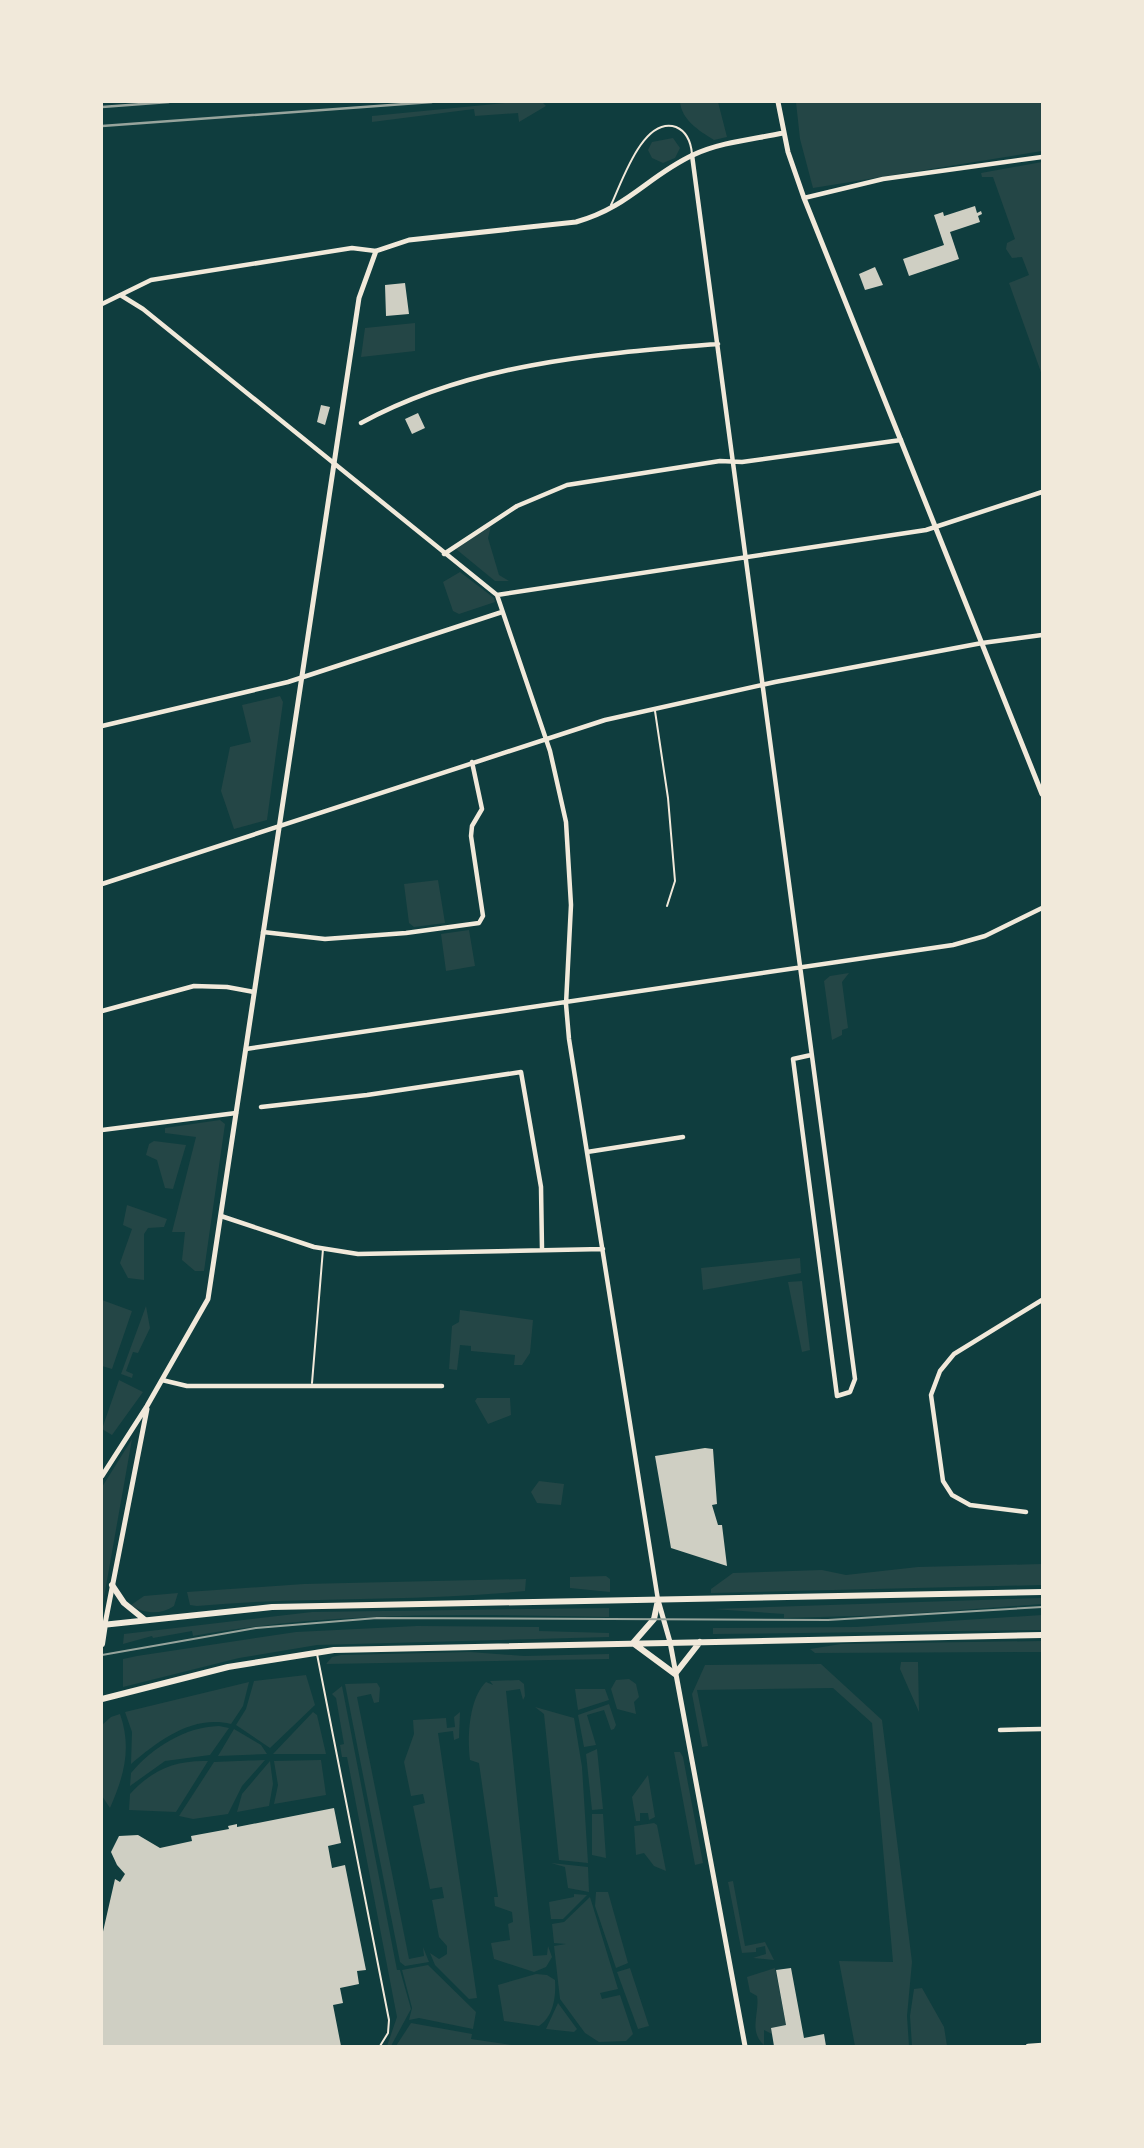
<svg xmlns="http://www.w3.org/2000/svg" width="1144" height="2148" viewBox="0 0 1144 2148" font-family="'IBM Plex Sans',sans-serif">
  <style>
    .green { fill: #244646 }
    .building { fill: #cfcfc3 }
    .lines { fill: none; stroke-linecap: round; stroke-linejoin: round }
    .service { stroke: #f1e9da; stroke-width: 2 }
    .minor { stroke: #f1e9da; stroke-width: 4.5 }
    .tertiary { stroke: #f1e9da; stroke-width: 5 }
    .secondary { stroke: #f1e9da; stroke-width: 6 }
    .tram { stroke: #97a49c; stroke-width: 2 }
    .rail { stroke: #97a49c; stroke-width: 2.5 }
  </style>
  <rect width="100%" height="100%" fill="#0f3d3e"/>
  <!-- green -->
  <path class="green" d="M514,102H542L546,106L519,122L518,113L475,116L474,109L372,122V116Z
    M680,102H718L727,137L714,140C698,130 682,120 680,102Z
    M796,102H1042V151L813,188L800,139Z
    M673,138L680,148L675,158L663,163L652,158L648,150L652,142Z
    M1042,162V375L1009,283L1029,275L1022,257L1012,258L1006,249L1007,243L1015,239L993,177H982L981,173Z
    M415,323V351L361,357L365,328Z
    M491,526L488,538L499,575L509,581H495L456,549Z
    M460,572L494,598L495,602L459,614L453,611L443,582Z
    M280,696L283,702L267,820L234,829L221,791L230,747L251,742L242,705Z
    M438,880L445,923L414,927L409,923L404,884Z
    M469,930L475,966L446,971L441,934Z
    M849,973L842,982L848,1028L842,1030V1035L832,1040L824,981L830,976Z
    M220,1120L225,1124L204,1271H195L182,1260L185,1232H172L196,1137L165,1133V1128Z
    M154,1141L186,1145L173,1189L165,1188L157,1160L146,1155L149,1144Z
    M127,1205L167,1219L164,1227L148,1228L144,1234V1280L128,1278L120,1263L132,1229L123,1225Z
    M800,1258L801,1273L703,1290L701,1268Z
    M802,1281L810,1350L802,1352L788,1282Z
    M102,1300L132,1311L112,1369L102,1366Z
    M146,1306L150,1328L138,1353L133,1352L126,1371L133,1374L132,1378L121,1374Z
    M460,1310L533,1320L530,1353L522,1365H514L515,1355L471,1351V1346L460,1345L457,1370L449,1369L452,1326L459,1322Z
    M119,1380L143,1392L112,1435L102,1429Z
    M477,1398H510L511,1415L488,1424L475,1401Z
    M132,1439L103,1603H102V1487Z
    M539,1481L564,1484L561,1505L537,1503L531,1492Z
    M1042,1564V1585L711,1593V1589L733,1573L822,1570L846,1575L918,1567Z
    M606,1576L610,1579V1592L570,1588V1577Z
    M526,1579L525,1591C417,1602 306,1596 197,1606L190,1605L187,1592L304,1584Z
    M178,1593L174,1606C161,1615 144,1614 131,1605L144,1596Z
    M1042,1598V1604L892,1615L784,1618V1614L713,1609Z
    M609,1608V1617C470,1614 331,1611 193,1636L192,1631L153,1638L152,1636L123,1644L124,1634L312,1612Z
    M1042,1615V1630L713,1634V1628L856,1627Z
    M417,1626L539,1627V1631L609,1633V1637L317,1645L239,1658L123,1687V1659L137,1656L296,1632Z
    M1042,1641V1652L815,1653L810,1649L841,1644Z
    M470,1652L524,1656L609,1654V1659L326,1664L332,1657L341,1655Z
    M901,1662H918L919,1712L900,1669Z
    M821,1664L882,1720L912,1962L907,2016L909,2046H855L839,1961L893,1962L872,1723L833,1688L697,1690L708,1746L702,1747L692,1694L705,1665Z
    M306,1675L315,1705L270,1748L236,1725L246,1709L254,1681Z
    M629,1679L636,1684L639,1697L634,1702L636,1714L617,1709L611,1689L616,1680Z
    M490,1681L519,1680L524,1684L525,1696L523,1700L520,1689L506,1691L533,1956L547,1955L548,1946L552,1957L546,1967L534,1972L494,1959L491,1943L510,1940L508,1924L513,1922L512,1912L495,1906L494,1897H498L479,1763L470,1760C467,1738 469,1698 486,1682L493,1685Z
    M249,1682L243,1706L231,1724C192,1715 160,1740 131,1764L132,1732L125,1712Z
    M377,1683L380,1688L379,1702L374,1703L371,1694L357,1697L409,1959L424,1956L423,1947L429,1962L405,1966L400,1962L345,1684Z
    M342,1686L397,1970H400L411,2009L391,2046H387L397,2017L347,1757H342L340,1745L344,1744L336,1698L332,1694Z
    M575,1689H605L609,1700L578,1710Z
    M609,1704L616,1725L614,1729L611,1730L604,1710L587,1715L596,1745L584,1747L578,1715Z
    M535,1707L574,1718L582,1767L588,1863L559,1860L544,1714Z
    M313,1712L317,1715L326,1754H273Z
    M460,1712L459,1738L454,1740L453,1731L438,1733L477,1998L469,1999L435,1965L430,1953L439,1959L447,1954V1946L439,1937L432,1900L444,1898L442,1887L430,1889L413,1806L425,1803L423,1794L411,1796L404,1762L414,1734L413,1720L446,1718L447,1728L455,1727L454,1717Z
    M120,1714C132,1748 124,1776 110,1808L102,1796V1725L111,1717Z
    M219,1726L229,1728L210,1755L165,1761L130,1786L131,1773C153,1747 185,1727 219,1726Z
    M234,1729L261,1745L267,1754L218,1756Z
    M597,1749L603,1809L592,1810L586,1754Z
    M674,1752H680L683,1757L703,1863L695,1865Z
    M265,1760L242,1786L228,1814L193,1819L179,1816L214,1762Z
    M321,1760L326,1795L274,1804L278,1785L274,1761Z
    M208,1761L176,1812L129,1810L130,1794C152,1770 175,1760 208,1761Z
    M270,1761L273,1784L269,1806L237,1812L242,1794Z
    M648,1775L655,1817L649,1820L648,1813H640V1821H636L632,1797Z
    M592,1814H603L606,1858L592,1855Z
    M654,1823L657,1825L666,1871L654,1866L644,1853L636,1855L634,1826Z
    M551,1863L588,1867L589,1892L568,1888L565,1867Z
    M733,1881L745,1946L765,1942L774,1960L753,1958L766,1954L765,1946L756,1948V1952L742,1953L728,1882Z
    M596,1892H608L628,1963L616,1968L595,1906Z
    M574,1894L587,1895L563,1919H551L549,1902L574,1897Z
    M590,1897L618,1989L600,1993L602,1999L620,1995L633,2034L626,2041L599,2042L585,2033L560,1999L554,1946L566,1944L554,1943L552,1924L564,1922Z
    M428,1965L476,2012L473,2029L419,2018L409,2020L412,2008L402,1970Z
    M630,1968L649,2026L638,2029L617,1972Z
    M775,1968L786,2025L771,2028L772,2034L764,2030V2045C748,2031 760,2012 757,1996L750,1992L747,1977Z
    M536,1974L547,1975L555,1980C556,1996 554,2016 539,2026L504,2021L498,1985Z
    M922,1988L944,2027L947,2046H912L910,2016L914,1989Z
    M558,2003L577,2029L574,2032L546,2029Z
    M411,2023L472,2034L471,2039L518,2046H396Z"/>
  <!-- building -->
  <path class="building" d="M975,206L977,213L981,211L982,214L978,216L980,222L950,232L959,259L909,276L903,259L944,245L934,215L943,212L944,216Z
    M875,267L883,285L865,290L859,274Z
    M405,283L409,314L386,316L385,285Z
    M321,405L330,407L325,425L317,422Z
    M418,413L425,428L412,434L405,419Z
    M705,1448L713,1449L717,1504L712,1505L718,1525H722L727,1566L671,1548L655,1456Z
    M334,1808L341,1843L328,1846L332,1868L345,1865L366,1970L357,1971L359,1984L340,1988L343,2003L333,2005L341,2046H102V1936L115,1879L120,1882L125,1874L117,1865L111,1852L119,1836L138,1835L160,1848L192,1841L191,1836L229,1829L228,1826L237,1824V1827Z
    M791,1968L804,2038L824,2034L826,2046H774L771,2028L786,2025L776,1970Z"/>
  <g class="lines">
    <!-- service -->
    <path class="service" d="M611,205C622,182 643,116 676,127C688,132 691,143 692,154
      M655,711L668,798L675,881L667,906
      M312,1383L323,1249
      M317,1654L389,2020L388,2033L380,2046"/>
    <!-- minor -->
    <path class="minor" d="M692,155L855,1379L850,1392L837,1396L793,1059L811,1055
      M804,198L883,179L1042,157
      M122,296L143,309L497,595L550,751L566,822L571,905L566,1004L569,1039L658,1600
      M102,304L151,280L352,248L376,251
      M361,423C471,363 595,354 718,344
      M444,554L517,506L567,485L720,461L742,462L901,440
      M497,595L926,530L1042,492
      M102,726L288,682L502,612
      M102,884L605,720L775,682L982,643L1042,635
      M263,932L325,939L406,933L479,923L483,916L471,836L472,826L482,809L472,762
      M102,1011L194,986L227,987L254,992
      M246,1049L953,945L985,936L1042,908
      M261,1107L367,1095L521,1072L541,1187L542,1249
      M102,1130L236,1113
      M587,1152L683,1137
      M221,1216L314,1247L358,1254L603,1249
      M162,1380L187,1386H442
      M1026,1512L970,1505L952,1495L943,1481L931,1395L940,1371L954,1354L1042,1300
      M1000,1730L1042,1729
      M1028,2046L1042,2045"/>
    <!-- tertiary -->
    <path class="tertiary" d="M778,102L788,152L804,198L1042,794
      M102,1476L147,1406L208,1299L359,298L376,251L409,240L576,222C629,207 648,176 693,155C720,142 755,139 783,133
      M658,1600L670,1642L745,2046
      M105,1624L147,1409"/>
    <!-- secondary -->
    <path class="secondary" d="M112,1585L124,1603L145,1620
      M102,1625L272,1607L1042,1592
      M633,1643L675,1674L700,1642
      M633,1643L654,1619L658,1600
      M102,1644L105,1624
      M102,1699L228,1667L334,1650L1042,1635"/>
    <!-- tram -->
    <path class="tram" d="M102,1655L256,1628L377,1618L828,1620L1042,1607"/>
    <!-- rail -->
    <path class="rail" d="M102,107L169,102
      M102,126L432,102"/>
  </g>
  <!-- border -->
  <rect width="1144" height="2148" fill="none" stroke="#f1e9da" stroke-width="206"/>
</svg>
